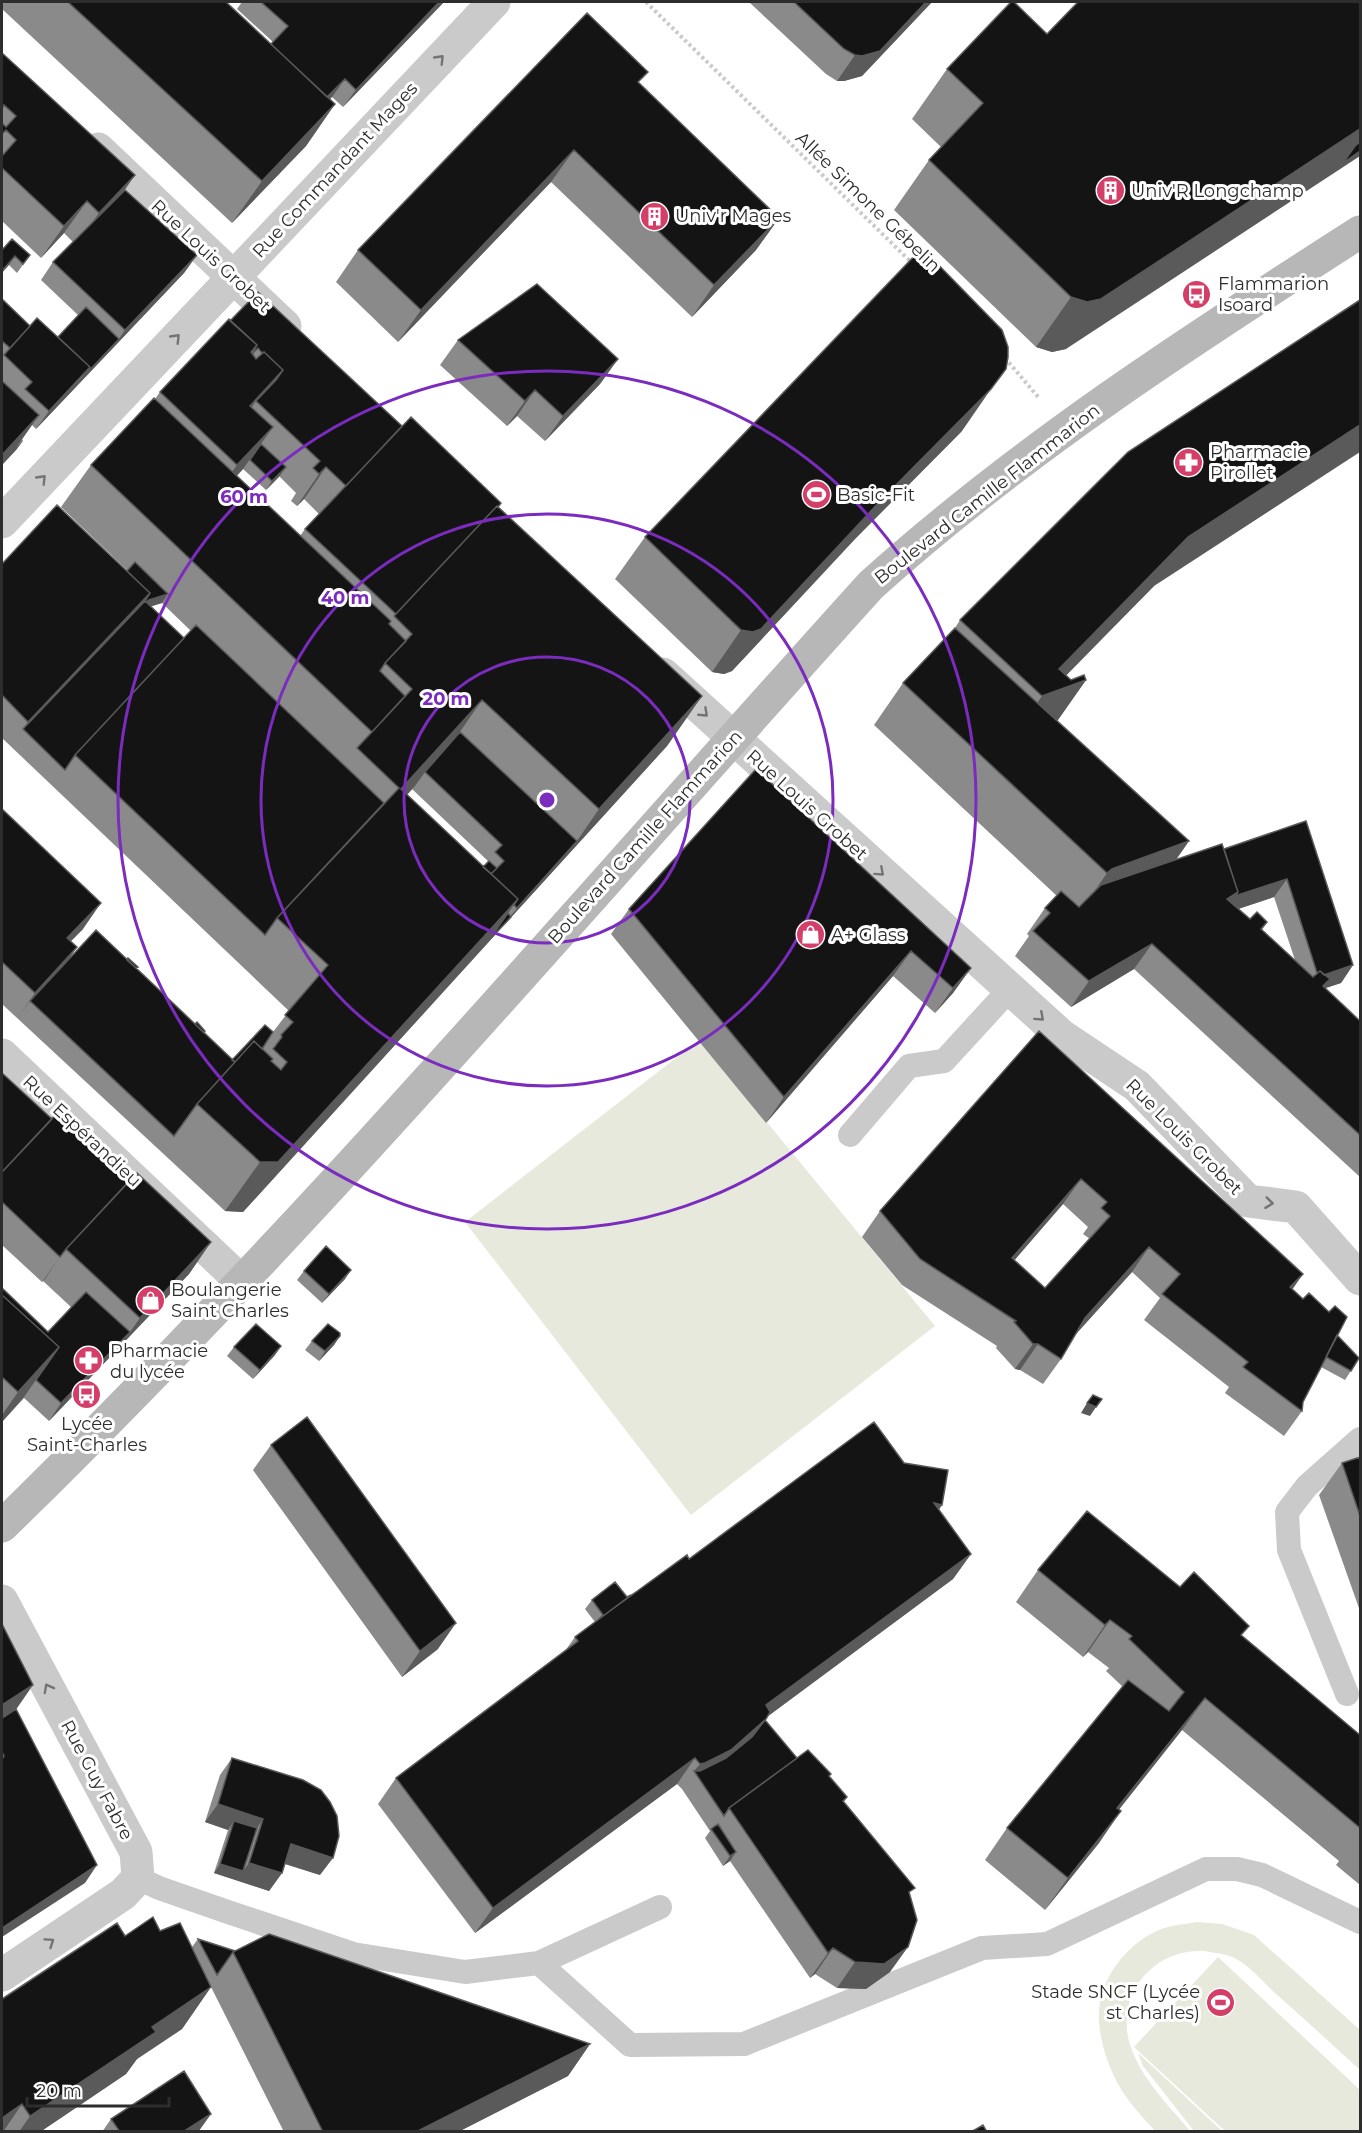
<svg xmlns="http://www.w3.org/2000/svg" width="1362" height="2133" viewBox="0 0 1362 2133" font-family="Montserrat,sans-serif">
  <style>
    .green { fill: #e6e9db }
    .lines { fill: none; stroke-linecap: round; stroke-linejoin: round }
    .path { stroke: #cacaca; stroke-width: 4; stroke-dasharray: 3 3; stroke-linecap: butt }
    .lane { stroke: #cacaca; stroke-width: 24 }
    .street { stroke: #cacaca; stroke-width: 33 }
    .secondary { stroke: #b7b7b7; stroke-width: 33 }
    .wall { fill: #8a8a8a; fill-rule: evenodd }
    .shaded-wall { fill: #5a5a5a }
    .building { fill: #141414; stroke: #5a5a5a; stroke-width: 1.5; fill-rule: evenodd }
    .oneway { stroke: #747474 }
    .ring { fill: none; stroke: #7b2cbf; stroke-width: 3 }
    .labels { text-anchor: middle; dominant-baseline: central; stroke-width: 6; stroke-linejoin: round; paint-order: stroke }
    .street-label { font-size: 18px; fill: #2d2d2d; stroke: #fff }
    .poi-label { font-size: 18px; fill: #2d2d2d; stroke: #fff; text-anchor: start }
    .centre { fill: #7b2cbf; stroke: #fff; stroke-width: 3 }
    .ring-label { font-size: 18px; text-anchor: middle; font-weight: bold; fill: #7b2cbf; stroke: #fff; stroke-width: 6; stroke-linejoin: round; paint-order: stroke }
  </style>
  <rect width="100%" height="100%" fill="#fff"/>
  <!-- green -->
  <path class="green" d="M699,1040L935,1326L691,1515L465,1222Z
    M1197,1922L1222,1924L1254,1935L1360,2030V2070C1332,2044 1304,2019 1275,1993C1264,1983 1252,1968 1238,1960C1232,1956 1224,1954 1216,1953C1165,1941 1118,1984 1128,2037C1136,2074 1167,2103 1190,2131H1155C1143,2117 1127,2101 1118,2084C1108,2065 1101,2044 1099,2023C1096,1982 1125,1944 1161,1929C1173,1925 1185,1924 1197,1922Z
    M1218,1957L1360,2090V2131H1225L1134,2047Z
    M1138,2053L1222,2131H1194L1143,2066Z"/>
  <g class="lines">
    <!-- path -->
    <path class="path" d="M646,2L912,263
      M1005,358L1039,398"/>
    <!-- lane -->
    <path class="lane" d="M850,1135L909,1066L944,1061L1010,989
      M1347,1694L1289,1550L1287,1512L1307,1486L1360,1439
      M138,1878L159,1888L228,1912L353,1954L465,1972L539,1963L660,1907
      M539,1963L630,2045L744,2044L982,1948L1047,1944L1206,1869H1237L1262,1875L1360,1922"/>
    <!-- street -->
    <path class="street" d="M98,149L285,326
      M2,522L494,2
      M663,674L1062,1036L1137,1086L1248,1201L1296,1207L1360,1279
      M2,1055L242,1282
      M2,1601L136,1852L138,1878L123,1894L2,1975"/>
    <!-- secondary -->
    <path class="secondary" d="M2,1526C308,1228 585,901 871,585C1021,450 1191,340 1360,232"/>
  </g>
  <!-- wall -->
  <path class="wall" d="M2,2H226L271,44L273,42L237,9L242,2H444L343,107L332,97L330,99L335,104L306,146L232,223L2,9Z
    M749,2H932L862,76L844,81H837L826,74Z
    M1360,2L1066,349L1052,352L1036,347L894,210L929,160L941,147L912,119L947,69L1047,34Z
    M2,53L135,175L125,190L197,255L184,273L36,429L32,425L22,439L23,441L16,450L2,465V299L30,326L58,337L78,315L41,280L53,262L73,242L64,233L41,258L2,221Z
    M640,84L779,218L756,250L692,317L551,182L398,342L336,282L358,250Z
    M2,250L30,255L17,273L9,265Z
    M229,319L402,426L498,508L702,696L667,746L243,1212L225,1211L2,1004V809L83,929L71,941L70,958L137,969L232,1060L273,1032L289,1011L2,738V564L127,570L61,507L91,465L155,399L160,392ZM243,469L266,490L279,476L296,493L291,501L297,506L304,499L319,514L305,529L300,536L237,476ZM162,603L191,631L184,638L151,606ZM415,786L412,789L488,861L483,867L407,795Z
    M458,340L618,359L600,384L545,441L517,416L507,426L440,365Z
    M962,431L855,539L732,671L724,674L712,672L615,579L645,537Z
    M1154,586L1066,675L1071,680H1086L1057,721L1189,841L1176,859L1224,849L1306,821L1353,965L1341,983L1325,988L1360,1021V1177L1134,969L1071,1007L1015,956L1029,936L1027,934L1045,908L1057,896L874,725L903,683L955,628L960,620ZM1274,897L1295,960L1262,930L1267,922L1250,919L1238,909Z
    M756,769L971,968L953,993L935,1013L893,976L766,1123L611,934L629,909Z
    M1039,1031L1303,1274L1292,1289L1359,1358L1345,1380L1321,1367L1303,1402L1302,1411L1284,1436L1225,1393L1229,1387L1144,1320L1160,1298L1132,1272L1075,1335L1061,1359L1043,1384L1020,1370L1015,1369L996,1348L997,1346L902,1285L862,1237L880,1211ZM1063,1204L1088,1227L1083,1234L1090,1239L1045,1288L1014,1260Z
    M2,1073L52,1119L131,1179L211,1242L189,1274L49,1421L24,1398L2,1422V1288L48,1332L71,1307L43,1281L45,1279L42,1282L2,1245Z
    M304,1271L345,1279L322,1303L297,1280Z
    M340,1336L334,1345L319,1361L305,1350L312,1341Z
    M281,1346L275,1355L253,1379L227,1356L234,1347Z
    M271,1445L438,1649L402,1677L253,1470Z
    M1360,1457V1611L1319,1495L1342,1463Z
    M904,1463L942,1505L939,1510L971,1554L953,1579L767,1717L765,1720L797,1758L830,1777L847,1797L844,1802L910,1896L890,1972L866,1989L837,1988L815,1974L810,1978L730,1861L723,1866L705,1838L710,1831L682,1789L677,1784L475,1933L378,1804L396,1778L565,1651L575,1637L595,1622L585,1609L592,1600L627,1597L689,1559Z
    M1038,1570L1180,1587L1242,1636L1360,1735V1885L1336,1865L1339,1861L1182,1730L1119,1809L1099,1843L1045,1910L985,1860L1007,1828L1123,1687L1106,1671L1109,1668L1088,1652L1083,1657L1016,1602Z
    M232,1758L320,1875L285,1864L282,1873L269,1891L214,1873L228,1830L205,1822L220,1775Z
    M160,1931L192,1947L198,1939L235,1951L590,2044L568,2076L458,2132H284L207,1979L211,1987L182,2029L137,2059L126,2074L40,2132H2L125,1936Z
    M211,2114L198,2132H102L111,2119Z"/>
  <!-- shaded-wall -->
  <path class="shaded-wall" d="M439,2H444L343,107L356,90Z
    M926,2H932L862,76L844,81H837L855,55Z
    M345,79L332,97L295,136L307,118Z
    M335,104L306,146L232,223L262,181Z
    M1360,125V156L1066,349L1052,352L1036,347L1071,297Z
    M574,150L551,182L398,342L421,310Z
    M135,175L112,207L76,245L99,213Z
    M87,201L64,233L41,258L64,226Z
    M779,218L756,250L692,317L714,285Z
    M197,255L184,273L113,348L125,330Z
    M15,256L9,265L2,273V271Z
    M119,339L113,348L36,429L49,411Z
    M618,359L600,384L545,441L563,416Z
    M283,370L259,404L256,401L234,433L250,406Z
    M991,389L962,431L855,539L732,671L724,674L712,672L741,630L884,497Z
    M535,390L517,416L507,426L525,401Z
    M39,415L16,448L23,441L16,450L2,465V455Z
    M1360,425V452L1154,586L1049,693L1086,680L1051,730L1007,746L1042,696L1059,669L1188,537Z
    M273,427L243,469L207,507L237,465Z
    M286,467L279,477L266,490L272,481Z
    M326,467L304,499L297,506L319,474Z
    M150,593L149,600L168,594L162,603L143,609L23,729L10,747L28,722Z
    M702,696L667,746L243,1212L225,1211L260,1162L518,899L489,940L577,841L599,809Z
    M482,700L448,749L425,772L415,786L366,839L401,789Z
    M1189,841L1160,883L1078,915L1107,873L1112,869Z
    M1287,879L1274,897L1223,914L1227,899L1238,892Z
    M101,903L83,929L49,963L67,938Z
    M1152,944L1134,969L1071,1007L1089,981Z
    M77,947L60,973L30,1001L17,1019L35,993Z
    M911,951L893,976L766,1123L784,1097Z
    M1353,965L1341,983L1323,989L1318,976Z
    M971,968L953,993L935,1013L953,988Z
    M1081,1179L1063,1204L994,1284L1012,1258Z
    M211,1242L189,1274L49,1421L61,1403L130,1332L140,1318Z
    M1149,1247L1132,1272L1067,1344L1085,1318Z
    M62,1254L45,1279L42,1282L60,1257Z
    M351,1270L345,1279L322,1303L329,1294Z
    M1303,1274L1285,1300L1290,1287Z
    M340,1336L334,1345L319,1361L325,1351Z
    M1033,1344H1038L1020,1370L1015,1369Z
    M281,1346L275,1355L253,1379L260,1370Z
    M59,1347L24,1397L2,1422V1415L18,1392Z
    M1087,1403L1096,1407L1090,1416L1081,1413Z
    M934,1503L942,1505L924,1530Z
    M971,1554L953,1579L748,1731L766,1705Z
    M1110,1620L1088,1652L1083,1657L1105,1625Z
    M456,1623L438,1649L402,1677L420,1651Z
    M33,1685L4,1727L2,1728V1705Z
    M1205,1698L1182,1730L1095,1840L1117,1808Z
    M766,1719L748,1745L713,1776L694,1771L700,1764Z
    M695,1758L677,1784L475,1933L493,1908Z
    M218,1804L263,1819L251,1837L234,1821L228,1830L205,1822Z
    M1121,1811L1099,1843L1045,1910L1068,1878Z
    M291,1844L333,1858L320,1875L279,1862Z
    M736,1852L730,1861L723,1866L730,1856Z
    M249,1863L282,1873L269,1891L214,1873L220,1864L243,1871Z
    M97,1865L85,1883L2,1937V1928Z
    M908,1947L890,1972L866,1989L837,1988L855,1962Z
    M833,1948L815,1974L810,1978L828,1953Z
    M211,1987L182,2029L137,2059L126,2074L40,2132H19L30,2116L152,2027Z
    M590,2044L568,2076L458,2132H416Z
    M22,2104L3,2132H2V2118Z
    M211,2114L198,2132H183Z"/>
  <!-- building -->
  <path class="building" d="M68,2H226L335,104L262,181Z
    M261,2H439L356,90L345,79L327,97L271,44L288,26Z
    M794,2H926L880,51L862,56L855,55L844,49Z
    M1011,2H1014L1047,34L1078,2H1360V129L1101,299L1087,302L1071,297L929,160L983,103L947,69Z
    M587,13L648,72L638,82L779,218L714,285L574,150L421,310L358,250Z
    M2,53L135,175L99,213L87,201L64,226L2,168V156L16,140L6,130L2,134V123L6,127L16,116L4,105L2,108Z
    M1360,142V151L1343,163L1355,146Z
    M125,190L197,255L125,330L53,262Z
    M12,239L30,255L23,264L15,256L2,271V250Z
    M922,248L1002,330L1008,347V357L1006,369L991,389L884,497L761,629L753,632L741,630L645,537Z
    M537,284L618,359L563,416L535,390L525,401L458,340Z
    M258,292L402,426L346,486L326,467L319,474L313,468L320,461L256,401L276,380L283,370L264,352L262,353L258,348L252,354L257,345L230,321Z
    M2,299L30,326L10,348L2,341Z
    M1360,300V425L1188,537L1059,669L1071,680L1084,675L1086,680L1042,696L960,620L1128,452Z
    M86,307L119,339L84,376L90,367L58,337Z
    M37,318L90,367L49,411L25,389L32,382L4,355Z
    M229,319L257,345L251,352L256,359L264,352L283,370L250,406L273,427L237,465L160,392Z
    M2,381L39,415L2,455Z
    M154,398L391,621L389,624L406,641L385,663L380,671L405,696L372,732L91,465Z
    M411,417L501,503L498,507L497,506L396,614L305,529Z
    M261,444L286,467L272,481L250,460Z
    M260,495L267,502L265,503L259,496Z
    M57,505L150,593L28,722L2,695V564Z
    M497,506L702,696L599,809L482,700L401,789L518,899L278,1162H260L197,1104L254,1041L273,1059L271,1061L281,1070L287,1062L273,1049L282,1037L281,1035L293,1022L285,1015L328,965L277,918L399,788L357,748L412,689L385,663L412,634L394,616Z
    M135,562L168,594L149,600L146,602L145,601L150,593L127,571Z
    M145,601L184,638L75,755L65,770L23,729Z
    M196,625L384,803L277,918L265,935L75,755Z
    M955,628L1189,841L1112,869L1107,873L903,683Z
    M460,732L577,841L517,908L514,905L518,899L491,874L504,861L495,852L502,845L425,772Z
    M756,769L971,968L953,988L911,951L784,1097L629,909Z
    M2,809L101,903L67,938L77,947L35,993L2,962Z
    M1306,821L1353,965L1324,975L1320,971L1317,973L1287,879L1235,896L1238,892L1224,849Z
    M1222,844L1238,892L1227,899L1250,919L1257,912L1267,922L1261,929L1313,977L1320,971L1330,979L1323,986L1360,1021V1135L1152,944L1089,981L1033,931L1050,913L1045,908L1061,891L1079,907L1101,885Z
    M489,861L497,868L491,874L483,867Z
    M508,913L511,917L489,940Z
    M96,930L235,1062L197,1104L174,1136L30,1001Z
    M128,958L138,967L136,968L127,960Z
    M197,1022L205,1031L204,1033L195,1024Z
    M265,1025L273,1032L262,1049L254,1041L235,1062L232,1060Z
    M1039,1031L1303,1274L1290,1287L1303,1299L1309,1293L1329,1312L1335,1306L1347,1317L1303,1402L1302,1411L1243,1367L1248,1362L1162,1294L1180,1274L1149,1247L1085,1318L1061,1359L1038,1344H1033L1014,1322L1016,1321L920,1259L880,1211ZM1081,1179L1107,1202L1101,1208L1110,1216L1045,1288L1012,1258Z
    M2,1073L52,1119L2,1172Z
    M58,1112L131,1179L66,1249L60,1257L2,1202V1172Z
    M137,1173L211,1242L140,1318L66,1249Z
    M326,1246L351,1270L329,1294L304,1271Z
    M2,1288L48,1332L86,1292L130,1332L61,1403L36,1380L59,1347L2,1295Z
    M2,1295L59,1347L18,1392L2,1377Z
    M256,1324L281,1346L260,1370L234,1347Z
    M328,1324L340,1333V1336L325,1351L312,1341Z
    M1337,1335L1359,1358L1351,1371L1326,1357Z
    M1093,1395L1102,1399L1096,1407L1087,1403Z
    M307,1417L456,1623L420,1651L271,1445Z
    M874,1422L904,1463L948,1470L942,1505L934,1503L971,1554L766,1705L770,1712L766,1719L731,1750L705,1763L700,1764L695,1758L493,1908L396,1778L578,1641L575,1637L614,1608L687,1555L689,1559Z
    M1360,1457V1516L1342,1463Z
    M1087,1511L1180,1587L1194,1572L1249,1626L1241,1635L1360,1735V1828L1205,1698L1117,1808L1121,1811L1068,1878L1007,1828L1128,1680L1169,1711L1184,1692L1129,1639L1132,1636L1110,1620L1105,1625L1038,1570Z
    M615,1582L627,1597L631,1595L599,1619L603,1615L592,1600Z
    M2,1624L33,1685L2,1705Z
    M16,1709L97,1865L2,1928V1759L4,1756L2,1752V1718Z
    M765,1720L797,1758L729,1808L724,1816L694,1771H700L726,1758L752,1737Z
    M808,1750L831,1774L829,1776L847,1797L843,1801L915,1888L909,1892L917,1920L908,1947L884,1964L855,1962L833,1948L828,1953L729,1808Z
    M232,1758L303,1780L321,1790L330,1802L337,1816L339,1836L333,1858L291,1844L282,1873L249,1863L263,1819L218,1804Z
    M234,1821L257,1828L243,1871L220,1864Z
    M718,1824L736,1852L730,1856L711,1829Z
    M153,1917L160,1931L180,1923L211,1987L152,2027L156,2032L30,2116L22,2104L2,2118V1999L117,1923L125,1936Z
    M269,1934L590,2044L416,2132H323L233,1952Z
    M198,1939L235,1951L233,1952L217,1975Z
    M184,2071L211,2114L183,2132H120L111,2119Z
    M983,2125L987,2132H971Z"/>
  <!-- one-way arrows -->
  <defs><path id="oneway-chevron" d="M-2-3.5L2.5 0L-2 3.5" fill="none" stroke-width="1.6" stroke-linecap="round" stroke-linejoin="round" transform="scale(1.5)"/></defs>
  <g class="oneway">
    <use href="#oneway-chevron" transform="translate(440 59) rotate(-46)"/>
    <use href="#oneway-chevron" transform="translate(176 338) rotate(-46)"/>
    <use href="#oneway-chevron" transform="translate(42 479) rotate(-46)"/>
    <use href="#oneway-chevron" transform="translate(704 713) rotate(43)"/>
    <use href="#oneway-chevron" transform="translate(880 872) rotate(42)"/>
    <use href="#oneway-chevron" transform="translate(1040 1017) rotate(42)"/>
    <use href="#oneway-chevron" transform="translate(1269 1203) rotate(7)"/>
    <use href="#oneway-chevron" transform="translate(48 1688) rotate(-118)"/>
    <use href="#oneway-chevron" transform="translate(50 1942) rotate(-34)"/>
  </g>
  <!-- distance rings -->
  <g class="ring">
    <circle cx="547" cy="800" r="143"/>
    <circle cx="547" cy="800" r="286"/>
    <circle cx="547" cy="800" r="429"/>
  </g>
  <!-- icons -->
  <defs>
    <symbol id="building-disc" viewBox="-11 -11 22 22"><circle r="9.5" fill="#d43f69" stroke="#fff"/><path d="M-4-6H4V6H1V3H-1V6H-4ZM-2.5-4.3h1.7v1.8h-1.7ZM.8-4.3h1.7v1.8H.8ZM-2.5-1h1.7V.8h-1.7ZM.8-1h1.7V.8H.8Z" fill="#fff"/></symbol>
    <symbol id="bus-disc" viewBox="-11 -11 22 22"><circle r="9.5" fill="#d43f69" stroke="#fff"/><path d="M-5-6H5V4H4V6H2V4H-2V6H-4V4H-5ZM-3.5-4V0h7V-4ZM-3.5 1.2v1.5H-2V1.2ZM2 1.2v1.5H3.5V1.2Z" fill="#fff"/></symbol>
    <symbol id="pharmacy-disc" viewBox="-11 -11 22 22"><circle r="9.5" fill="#d43f69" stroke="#fff"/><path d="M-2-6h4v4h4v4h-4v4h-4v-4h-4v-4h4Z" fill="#fff"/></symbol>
    <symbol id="stadium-disc" viewBox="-11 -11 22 22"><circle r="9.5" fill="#d43f69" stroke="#fff"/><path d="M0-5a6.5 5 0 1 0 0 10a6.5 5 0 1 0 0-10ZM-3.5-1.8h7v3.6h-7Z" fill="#fff"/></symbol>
    <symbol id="shop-disc" viewBox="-11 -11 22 22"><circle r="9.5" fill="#d43f69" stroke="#fff"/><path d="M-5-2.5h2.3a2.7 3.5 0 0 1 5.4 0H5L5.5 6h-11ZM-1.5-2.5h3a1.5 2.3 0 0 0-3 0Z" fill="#fff"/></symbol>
  </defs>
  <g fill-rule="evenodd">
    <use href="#building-disc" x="1094" y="174" width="33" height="33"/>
    <use href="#building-disc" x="638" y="200" width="33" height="33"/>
    <use href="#bus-disc" x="1180" y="278" width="33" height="33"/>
    <use href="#pharmacy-disc" x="1172" y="446" width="33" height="33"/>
    <use href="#stadium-disc" x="800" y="478" width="33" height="33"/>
    <use href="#shop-disc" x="794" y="918" width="33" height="33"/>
    <use href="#shop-disc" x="134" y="1284" width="33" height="33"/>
    <use href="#pharmacy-disc" x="72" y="1344" width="33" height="33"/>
    <use href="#bus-disc" x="70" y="1378" width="33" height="33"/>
    <use href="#stadium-disc" x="1204" y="1986" width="33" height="33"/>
  </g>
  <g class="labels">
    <!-- street labels -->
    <g class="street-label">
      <text transform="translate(335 170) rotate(-47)">Rue Commandant Mages</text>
      <text transform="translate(868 202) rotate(44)">Allée Simone Gébelin</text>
      <text transform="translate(211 256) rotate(43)">Rue Louis Grobet</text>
      <text transform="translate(987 494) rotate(-38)">Boulevard Camille Flammarion</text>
      <text transform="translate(807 805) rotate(42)">Rue Louis Grobet</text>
      <text transform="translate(645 837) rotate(-48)">Boulevard Camille Flammarion</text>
      <text transform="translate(82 1131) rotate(43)">Rue Espérandieu</text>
      <text transform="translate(1184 1137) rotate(45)">Rue Louis Grobet</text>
      <text transform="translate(97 1780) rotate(62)">Rue Guy Fabre</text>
    </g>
    <!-- poi labels -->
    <g class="poi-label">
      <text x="1131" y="191">Univ'R Longchamp</text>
      <text x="675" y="216">Univ'r Mages</text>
      <text x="1218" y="284">Flammarion<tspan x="1218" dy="21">Isoard</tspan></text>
      <text x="1210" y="452">Pharmacie<tspan x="1210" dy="21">Pirollet</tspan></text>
      <text x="837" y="495">Basic-Fit</text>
      <text x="831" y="935">A+ Glass</text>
      <text x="171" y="1290">Boulangerie<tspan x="171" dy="21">Saint Charles</tspan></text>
      <text x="110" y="1351">Pharmacie<tspan x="110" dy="21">du lycée</tspan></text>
      <text x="87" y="1424" text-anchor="middle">Lycée<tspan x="87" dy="21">Saint-Charles</tspan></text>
      <text x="1200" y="1992" text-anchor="end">Stade SNCF (Lycée<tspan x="1200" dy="21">st Charles)</tspan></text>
    </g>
  </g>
  <circle cx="547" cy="800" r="9" class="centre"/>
  <g class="ring-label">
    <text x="244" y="503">60 m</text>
    <text x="345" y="604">40 m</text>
    <text x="446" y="705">20 m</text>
  </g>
  <!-- border -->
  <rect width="1362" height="2133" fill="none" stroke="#2d2d2d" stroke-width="6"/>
  <!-- scale -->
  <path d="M27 2097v9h142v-9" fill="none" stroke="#2d2d2d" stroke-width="3"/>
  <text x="36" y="2097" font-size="18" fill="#2d2d2d" stroke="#ffffff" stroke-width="4.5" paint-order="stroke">20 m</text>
</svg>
